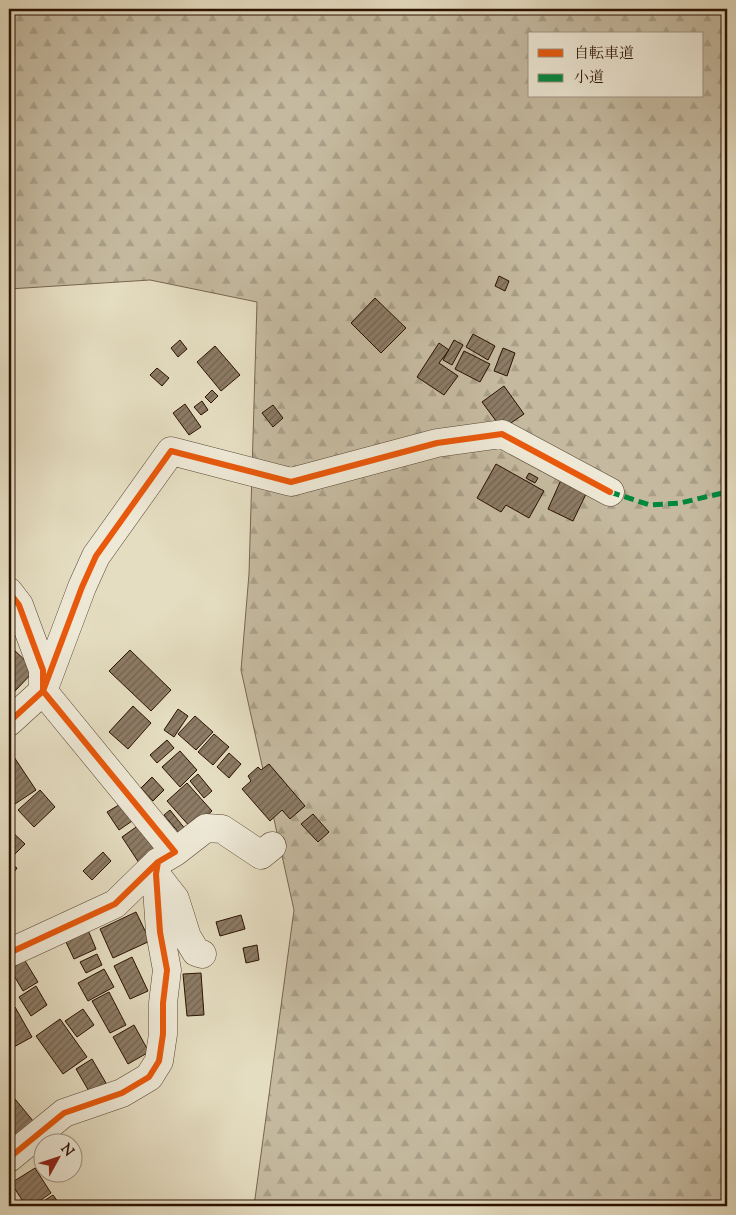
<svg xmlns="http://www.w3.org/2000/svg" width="736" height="1215" viewBox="0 0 736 1215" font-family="'Sorts Mill Goudy','Noto Serif JP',serif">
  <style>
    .forest { fill: url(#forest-firs); stroke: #786650; fill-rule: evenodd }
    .building { fill: url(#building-hatch); stroke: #2b1101 }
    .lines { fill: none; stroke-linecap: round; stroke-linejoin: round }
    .minor-casing { stroke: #5a4431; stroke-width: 29 }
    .minor { stroke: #eee9d7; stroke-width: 28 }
    .quiet { stroke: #00873e; stroke-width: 5; stroke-dasharray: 10 5; stroke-linecap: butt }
    .cycleway-casing { stroke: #eee9d7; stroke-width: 9 }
    .cycleway { stroke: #e8590c; stroke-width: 6 }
  </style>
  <defs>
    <pattern id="forest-firs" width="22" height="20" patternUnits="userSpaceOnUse" patternTransform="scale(1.25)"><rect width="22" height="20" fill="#c5baa0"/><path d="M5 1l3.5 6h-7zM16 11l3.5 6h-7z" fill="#a99f88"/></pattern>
    <pattern id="building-hatch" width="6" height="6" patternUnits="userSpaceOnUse" patternTransform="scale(1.25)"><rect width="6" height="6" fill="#8c7b65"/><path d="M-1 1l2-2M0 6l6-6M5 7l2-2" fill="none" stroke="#736351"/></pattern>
  </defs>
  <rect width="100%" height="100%" fill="#e5ddc1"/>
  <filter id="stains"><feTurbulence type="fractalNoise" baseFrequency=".004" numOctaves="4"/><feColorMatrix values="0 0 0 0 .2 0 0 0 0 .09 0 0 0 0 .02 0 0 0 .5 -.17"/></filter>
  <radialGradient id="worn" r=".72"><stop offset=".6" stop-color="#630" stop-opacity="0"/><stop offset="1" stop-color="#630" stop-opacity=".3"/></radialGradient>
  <!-- forest -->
  <path class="forest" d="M9,9H727V1206H254L294,910L241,670L249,574L257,302L150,280L9,289ZM530,34H702V96H530Z"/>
  <!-- building -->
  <path class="building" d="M499,276L509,281L505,291L495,286Z
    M375,298L406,328L381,353L351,323Z
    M473,334L495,346L488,360L466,347Z
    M180,340L187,349L178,357L171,348Z
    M454,340L463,345L452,365L443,360Z
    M439,343L449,350L439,363L458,376L444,395L417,377Z
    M215,346L240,375L221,391L197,362Z
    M503,348L515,353L507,376L494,371Z
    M464,351L490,364L480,382L455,369Z
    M157,368L169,378L162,386L150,375Z
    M504,386L524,414L502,429L482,402Z
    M212,390L218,396L211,403L205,397Z
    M202,401L208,410L201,415L194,407Z
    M185,404L201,427L189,435L173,413Z
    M273,405L283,418L273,427L262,413Z
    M496,464L544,491L529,518L506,505L501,512L477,498Z
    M529,473L538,478L535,483L526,478Z
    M561,480L587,492L573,521L548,509Z
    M9,645L35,670L15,691L9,685Z
    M130,650L171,690L151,711L109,671Z
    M133,706L151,723L128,749L109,732Z
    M178,709L188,716L174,737L164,730Z
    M195,716L213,732L196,750L178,734Z
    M214,734L229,747L213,765L198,752Z
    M167,740L174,748L157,763L150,755Z
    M180,751L197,770L180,787L162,767Z
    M229,753L241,764L229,778L217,767Z
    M14,757L36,790L9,808V760Z
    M269,764L305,806L290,819L282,810L270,821L242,789L251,781L248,776L258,767L261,770Z
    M198,774L212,791L204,798L190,781Z
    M152,777L164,790L153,801L141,788Z
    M187,783L212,811L192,829L167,801Z
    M40,790L55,807L34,827L18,810Z
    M124,802L135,819L119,830L107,812Z
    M170,810L186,830L180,834L164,815Z
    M313,814L329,832L318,842L301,824Z
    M139,825L159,854L141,866L122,837Z
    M9,829L25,844L14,855L9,850Z
    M103,852L111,861L92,880L83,871Z
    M9,862L17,868L9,879Z
    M136,912L150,941L113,958L100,929Z
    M241,915L245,929L220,936L216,922Z
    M88,930L96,949L74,959L65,940Z
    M257,945L259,960L246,963L243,948Z
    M97,954L102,965L86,973L80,962Z
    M22,956L38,982L23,991L9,967V964Z
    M132,957L148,991L130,999L114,966Z
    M104,969L114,987L88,1001L78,983Z
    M201,973L204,1015L187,1016L183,974Z
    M36,986L47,1005L31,1016L19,997Z
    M109,992L126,1025L110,1033L92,1001Z
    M15,1007L32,1037L12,1048L9,1042V1010Z
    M83,1009L94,1025L77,1037L65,1021Z
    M60,1019L87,1057L63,1074L36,1036Z
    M134,1025L149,1052L128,1064L113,1037Z
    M92,1059L106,1083L90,1093L76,1069Z
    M15,1099L38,1127L16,1145L9,1136V1104Z
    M35,1168L51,1193L32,1206H26L11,1183Z
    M53,1195L61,1206H36Z"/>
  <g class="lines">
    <defs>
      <path id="minor" d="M9,592L19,605L43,670V691L175,852L158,862L115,904L9,953
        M9,722L43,691L82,587L96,556L171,451L291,482L437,443L502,434L610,492
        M175,852L206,828L222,829L261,855L272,846
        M157,876L175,899L187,937L196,952L202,954
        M9,1158L64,1113L122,1093L149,1077L159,1061L163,1034V1003L167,970L160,932L156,874L158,862"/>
    </defs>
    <!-- minor casing -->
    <use href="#minor" class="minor-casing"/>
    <!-- minor -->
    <use href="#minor" class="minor"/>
    <!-- quiet -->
    <path class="quiet" d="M610,492L650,505L680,503L727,492"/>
    <defs>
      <path id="cycleway" d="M9,592L19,605L43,670V691L175,852L158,862L115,904L9,953
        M9,722L43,691L82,587L96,556L171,451L291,482L437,443L502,434L610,492
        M9,1158L64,1113L122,1093L149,1077L159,1061L163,1034V1003L167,970L160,932L156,874L158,862"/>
    </defs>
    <!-- cycleway casing -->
    <use href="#cycleway" class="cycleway-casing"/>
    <!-- cycleway -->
    <use href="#cycleway" class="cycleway"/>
  </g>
  <!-- margin -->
  <rect width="736" height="1215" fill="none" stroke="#e5ddc1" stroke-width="30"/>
  <rect x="10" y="10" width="716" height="1195" fill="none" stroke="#2b1101" stroke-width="2.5"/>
  <rect x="15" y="15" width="706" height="1185" fill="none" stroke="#2b1101"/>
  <!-- legend -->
  <rect x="528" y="32" width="175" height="65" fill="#eee9d7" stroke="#a09381"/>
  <rect x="538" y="49" width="25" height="8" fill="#e8590c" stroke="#a09381"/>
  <text x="574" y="58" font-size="15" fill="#2b1101">自転車道</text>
  <rect x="538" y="74" width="25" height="8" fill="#00873e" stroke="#a09381"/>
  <text x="574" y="82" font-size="15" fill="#2b1101">小道</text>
  <!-- north arrow -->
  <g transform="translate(58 1158) rotate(50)"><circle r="24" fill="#eee9d7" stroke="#a09381"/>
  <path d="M0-4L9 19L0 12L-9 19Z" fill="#8f2418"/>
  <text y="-8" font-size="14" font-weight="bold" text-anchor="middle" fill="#2b1101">N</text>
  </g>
  <rect width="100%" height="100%" filter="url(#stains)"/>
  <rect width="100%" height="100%" fill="url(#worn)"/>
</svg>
